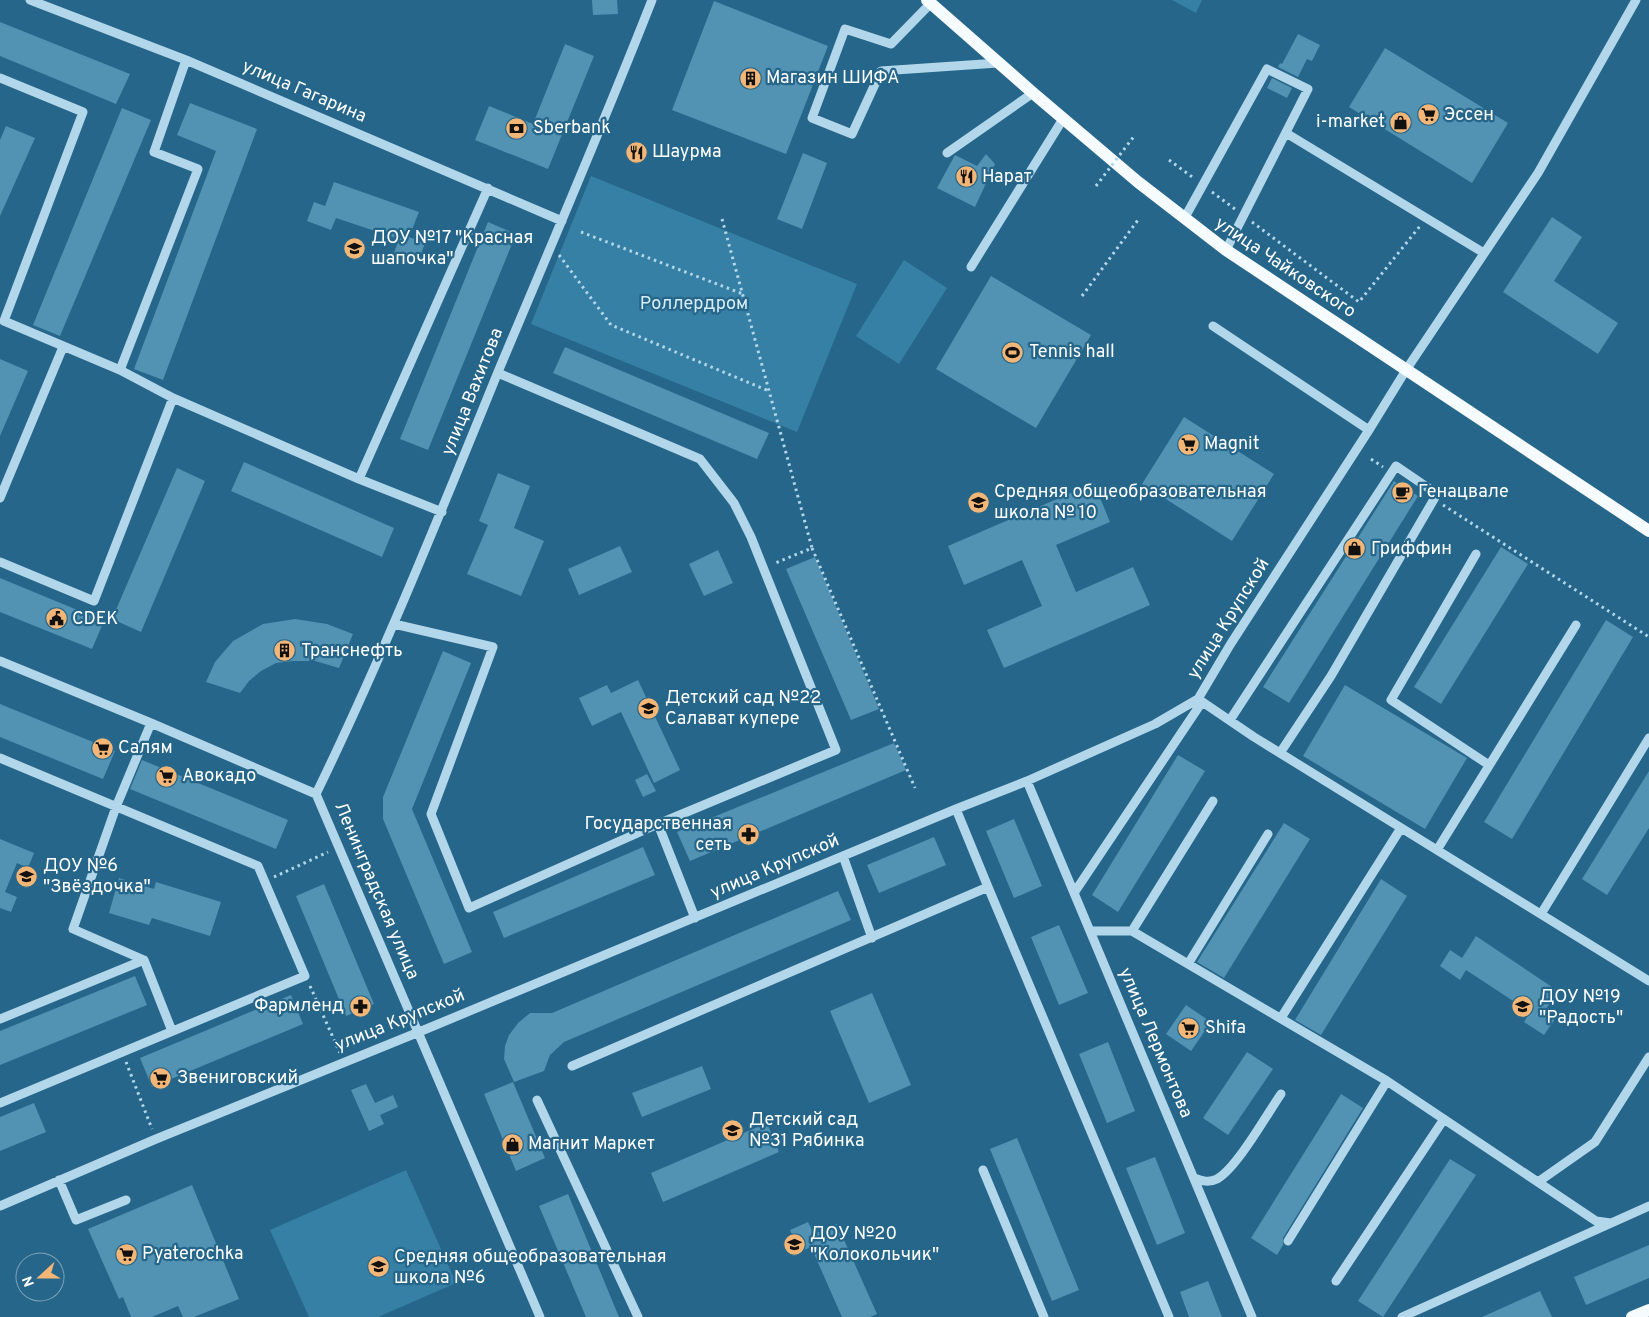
<svg xmlns="http://www.w3.org/2000/svg" width="1649" height="1317" viewBox="0 0 1649 1317" font-family="Overpass,sans-serif">
  <style>
    .green { fill: #3780a5 }
    .building { fill: #5292b3 }
    .lines { fill: none; stroke-linecap: round; stroke-linejoin: round }
    .path { stroke: #b3d7ea; stroke-width: 3; stroke-dasharray: 2.5 4; stroke-linecap: butt }
    .minor { stroke: #b3d7ea; stroke-width: 9 }
    .major { stroke: #f6fbfe; stroke-width: 12 }
    .path-bridge { stroke: #b3d7ea; stroke-width: 3; stroke-dasharray: 2.5 4; stroke-linecap: butt }
    .labels { text-anchor: middle; dominant-baseline: central; stroke-width: 4.5; stroke-linejoin: round; paint-order: stroke }
    .poi-label { font-size: 18px; fill: #fff; stroke: #25668a; text-anchor: start }
    .street-label { font-size: 18px; fill: #fff; stroke: #25668a }
    .park-label { font-size: 18px; fill: #d7edf8; stroke: #25668a }
  </style>
  <rect width="100%" height="100%" fill="#25668a"/>
  <!-- green -->
  <path class="green" d="M1172,0H1202L1196,13Z
    M591,176L857,284L797,432L531,324Z
    M904,260L947,288L899,364L856,336Z
    M406,1170L456,1283L378,1317H309L270,1230Z"/>
  <!-- building -->
  <path class="building" d="M592,0H617L618,14L593,15Z
    M714,1L828,46L786,154L672,110Z
    M0,22L130,74L116,104L0,56Z
    M1298,34L1320,45L1312,61L1307,59L1298,77L1278,67L1280,63L1282,64Z
    M565,44L594,56L548,169L475,140L489,106L533,124Z
    M1385,48L1508,123L1472,183L1349,107Z
    M1272,78L1292,88L1287,98L1267,88Z
    M190,103L257,129L163,380L134,369L216,151L177,135Z
    M122,108L151,120L60,336L33,325Z
    M6,126L35,138L0,216V140Z
    M803,153L827,163L802,229L777,219Z
    M986,154L995,164L975,207L937,188L955,155L977,166Z
    M334,182L419,212L409,237L425,243L418,262L394,253L399,239L336,218L331,230L307,221L314,202L325,206Z
    M1552,217L1582,237L1554,281L1618,323L1598,354L1503,292Z
    M488,222L516,234L428,450L400,439Z
    M991,276L1091,335L1036,428L936,369Z
    M565,347L769,433L757,459L553,373Z
    M0,359L28,371L0,436Z
    M1184,417L1274,474L1232,541L1142,484Z
    M244,462L394,528L382,557L231,491Z
    M177,468L205,481L141,632L112,619Z
    M498,473L530,486L514,528L544,541L521,596L467,574L488,525L479,521Z
    M1394,481L1418,496L1289,703L1263,687Z
    M1094,483L1110,522L1056,545L1076,592L1133,567L1150,605L1004,668L987,630L1042,606L1022,560L964,585L948,546Z
    M620,546L632,572L579,595L568,569Z
    M1501,547L1528,564L1441,704L1414,687Z
    M718,550L733,583L704,596L689,564Z
    M815,557L879,709L851,720L786,569Z
    M0,578L104,621L92,649L0,612Z
    M295,619L327,624L353,634L339,668L315,661H293L276,663L261,671L249,681L240,693L206,682L215,662L233,641L263,624Z
    M1606,620L1633,637L1512,839L1484,822Z
    M443,651L471,663L412,809L472,952L444,964L383,819V797Z
    M638,680L680,770L654,783L621,712L592,726L579,698L607,685L611,693Z
    M1345,685L1467,758L1425,829L1303,756Z
    M0,704L115,751L103,779L0,737Z
    M894,743L906,770L690,861L677,832Z
    M1178,755L1205,771L1118,912L1092,895Z
    M142,760L288,820L276,849L130,789Z
    M1649,771V828L1607,895L1582,879Z
    M647,774L656,791L643,797L635,780Z
    M1014,819L1042,886L1014,898L986,831Z
    M1284,823L1310,839L1224,978L1197,962Z
    M934,837L946,865L879,893L867,865Z
    M0,839L34,853L28,868L17,863L5,892L17,897L11,912L0,908Z
    M643,847L655,875L504,938L493,912Z
    M119,878L154,889L156,882L221,902L210,936L152,918L149,925L109,913Z
    M1381,879L1407,896L1321,1035L1295,1020Z
    M324,884L374,1004L346,1016L296,896Z
    M838,891L851,920L564,1042L550,1055L544,1071L514,1082L504,1059L505,1046L509,1035L518,1023L530,1013H552Z
    M1059,925L1088,993L1059,1005L1031,937Z
    M1476,936L1558,991L1544,1012L1555,1019L1544,1035L1524,1022L1530,1012L1466,970L1460,980L1440,966L1450,950L1462,958Z
    M135,976L147,1005L0,1065V1031Z
    M872,993L911,1085L869,1103L830,1011Z
    M291,995L303,1024L152,1087L140,1058Z
    M1186,1005L1211,1022L1191,1051L1166,1034Z
    M1108,1042L1135,1111L1107,1123L1079,1054Z
    M1247,1052L1273,1069L1228,1135L1203,1118Z
    M702,1066L711,1089L642,1117L632,1093Z
    M513,1082L545,1158L516,1171L484,1094Z
    M366,1084L375,1103L393,1095L398,1107L380,1115L384,1124L369,1131L351,1090Z
    M1341,1094L1363,1108L1283,1238V1245L1277,1255L1251,1238Z
    M34,1103L46,1132L0,1151V1117Z
    M767,1123L779,1152L663,1202L651,1173Z
    M1017,1138L1079,1290L1052,1301L990,1149Z
    M1155,1157L1185,1233L1157,1245L1126,1168Z
    M1450,1159L1476,1175L1383,1317L1358,1301Z
    M192,1185L239,1299L194,1317H183L178,1306L152,1317H131L123,1297L119,1299L88,1229Z
    M568,1194L619,1317H586L539,1206Z
    M808,1222L814,1234L837,1224L877,1314L870,1317H842L811,1247L800,1252L790,1230Z
    M1649,1245V1278L1586,1305L1574,1277Z
    M1208,1281L1222,1317H1189L1180,1292Z
    M1540,1291L1552,1317H1482Z"/>
  <g class="lines">
    <!-- path -->
    <path class="path" d="M1169,160L1195,179
      M1212,192L1235,209
      M722,219L812,548L773,564
      M1252,222L1359,302L1420,226
      M581,232L743,294
      M559,255L611,325L769,391
      M1082,296L1138,220
      M1371,459L1383,467
      M1443,505L1649,637
      M812,548L915,788
      M274,877L328,852
      M310,986L340,1053
      M126,1062L152,1129"/>
    <!-- minor -->
    <path class="minor" d="M30,0L186,60L562,221
      M931,3L891,44L845,29L812,118L852,134L881,71L998,63
      M0,78L83,112L4,321L120,370L173,398
      M1286,133L1484,253
      M947,153L1033,93
      M1184,219L1267,69L1308,89L1226,250
      M971,267L1063,119
      M1213,326L1369,430
      M120,370L198,169L154,152L186,60
      M498,373L700,459L734,503L751,537L836,750L658,824L695,918
      M359,479L488,188
      M0,498L63,347
      M1476,554L1391,700L1489,765
      M0,562L94,601L173,398L359,479L442,512
      M394,624L493,647L431,814L469,908L658,824
      M0,661L151,723L316,794L540,1317
      M1198,699L1254,737L1649,981
      M1230,720L1396,466L1437,494L1331,676L1280,753
      M0,758L258,866L305,976L0,1103
      M1027,781L1252,1317
      M316,794C383,656 440,514 498,372C550,248 603,125 652,0
      M956,809L988,887L1169,1317
      M1437,850L1576,625
      M843,856L872,938
      M1074,893L1202,702
      M1541,914L1649,738
      M1090,931H1132L1213,801
      M1132,931L1387,1081L1596,1221L1611,1223
      M144,960L73,929L116,807L151,723
      M1188,964L1268,834
      M1281,1018L1401,828
      M0,1019L144,960L172,1031
      M572,1066L988,887
      M537,1100L638,1317
      M983,1170L1044,1317
      M1194,1178C1202,1181 1209,1183 1217,1179C1237,1168 1267,1114 1281,1094
      M59,1180L76,1220L126,1200
      M1538,1182L1595,1142L1649,1057
      M0,1206L156,1139L419,1032L956,809L1027,781L1155,724L1198,699L1230,645L1369,430L1406,370L1538,173L1636,0
      M1288,1241L1387,1081
      M1336,1281L1444,1119
      M1402,1317L1649,1206"/>
    <!-- major -->
    <path class="major" d="M927,0L1033,93L1138,182L1226,250L1649,531
      M1632,1317L1649,1310"/>
    <!-- path-bridge -->
    <path class="path-bridge" d="M1096,186L1135,135"/>
  </g>
  <!-- icons -->
  <defs>
    <symbol id="building-disc" viewBox="-11 -11 22 22"><circle r="9.5" fill="#f3b677" stroke="#25668a"/><path d="M-4-6H4V6H1V3H-1V6H-4ZM-2.5-4.3h1.7v1.8h-1.7ZM.8-4.3h1.7v1.8H.8ZM-2.5-1h1.7V.8h-1.7ZM.8-1h1.7V.8H.8Z" fill="#111"/></symbol>
    <symbol id="supermarket-disc" viewBox="-11 -11 22 22"><circle r="9.5" fill="#f3b677" stroke="#25668a"/><path d="M-6-5.5h2.5l.6 2H6L4.5 2H-2.5L-4.4-4H-6ZM-1.5 3.2a1.3 1.3 0 1 0 .1 0ZM3 3.2a1.3 1.3 0 1 0 .1 0Z" fill="#111"/></symbol>
    <symbol id="shop-disc" viewBox="-11 -11 22 22"><circle r="9.5" fill="#f3b677" stroke="#25668a"/><path d="M-5-2.5h2.3a2.7 3.5 0 0 1 5.4 0H5L5.5 6h-11ZM-1.5-2.5h3a1.5 2.3 0 0 0-3 0Z" fill="#111"/></symbol>
    <symbol id="bank-disc" viewBox="-11 -11 22 22"><circle r="9.5" fill="#f3b677" stroke="#25668a"/><path d="M-6-4H6V4H-6ZM0-2.3a2.3 2.3 0 1 0 0 4.6a2.3 2.3 0 1 0 0-4.6Z" fill="#111"/></symbol>
    <symbol id="restaurant-disc" viewBox="-11 -11 22 22"><circle r="9.5" fill="#f3b677" stroke="#25668a"/><path d="M-5-6h1v4h1v-4h1v4h1v-4h1v5L-1.5 .5V6h-2V.5L-5-1ZM5-6V6H3V1.5H1.5Q1.5-4 5-6Z" fill="#111"/></symbol>
    <symbol id="school-disc" viewBox="-11 -11 22 22"><circle r="9.5" fill="#f3b677" stroke="#25668a"/><path d="M0-5L7-2L0 1L-7-2ZM-4 1L0 2.5L4 1V4Q0 6-4 4Z" fill="#111"/></symbol>
    <symbol id="stadium-disc" viewBox="-11 -11 22 22"><circle r="9.5" fill="#f3b677" stroke="#25668a"/><path d="M0-5a6.5 5 0 1 0 0 10a6.5 5 0 1 0 0-10ZM-3.5-1.8h7v3.6h-7Z" fill="#111"/></symbol>
    <symbol id="cafe-disc" viewBox="-11 -11 22 22"><circle r="9.5" fill="#f3b677" stroke="#25668a"/><path d="M-5.5-4.5H6V0H3Q3 3.5 0 3.5H-2.5Q-5.5 3.5-5.5 0ZM3-3.2v2h1.7v-2ZM-6 4.5H4V6H-6Z" fill="#111"/></symbol>
    <symbol id="civic-disc" viewBox="-11 -11 22 22"><circle r="9.5" fill="#f3b677" stroke="#25668a"/><path d="M-.6-6.5H3V-4.5H.6V-3L4-1V1h2V6H-6V1h2V-1L-.6-3ZM-1.2 2.5V6h2.4V2.5Z" fill="#111"/></symbol>
    <symbol id="pharmacy-disc" viewBox="-11 -11 22 22"><circle r="9.5" fill="#f3b677" stroke="#25668a"/><path d="M-2-6h4v4h4v4h-4v4h-4v-4h-4v-4h4Z" fill="#111"/></symbol>
  </defs>
  <g fill-rule="evenodd">
    <use href="#building-disc" x="738" y="66" width="25" height="25"/>
    <use href="#supermarket-disc" x="1416" y="102" width="25" height="25"/>
    <use href="#shop-disc" x="1388" y="110" width="25" height="25"/>
    <use href="#bank-disc" x="504" y="116" width="25" height="25"/>
    <use href="#restaurant-disc" x="624" y="140" width="25" height="25"/>
    <use href="#restaurant-disc" x="954" y="164" width="25" height="25"/>
    <use href="#school-disc" x="342" y="236" width="25" height="25"/>
    <use href="#stadium-disc" x="1000" y="340" width="25" height="25"/>
    <use href="#supermarket-disc" x="1176" y="432" width="25" height="25"/>
    <use href="#cafe-disc" x="1390" y="480" width="25" height="25"/>
    <use href="#school-disc" x="966" y="490" width="25" height="25"/>
    <use href="#shop-disc" x="1342" y="536" width="25" height="25"/>
    <use href="#civic-disc" x="44" y="606" width="25" height="25"/>
    <use href="#building-disc" x="272" y="638" width="25" height="25"/>
    <use href="#school-disc" x="636" y="696" width="25" height="25"/>
    <use href="#supermarket-disc" x="90" y="736" width="25" height="25"/>
    <use href="#supermarket-disc" x="154" y="764" width="25" height="25"/>
    <use href="#pharmacy-disc" x="736" y="822" width="25" height="25"/>
    <use href="#school-disc" x="14" y="864" width="25" height="25"/>
    <use href="#pharmacy-disc" x="348" y="994" width="25" height="25"/>
    <use href="#school-disc" x="1510" y="994" width="25" height="25"/>
    <use href="#supermarket-disc" x="1176" y="1016" width="25" height="25"/>
    <use href="#supermarket-disc" x="148" y="1066" width="25" height="25"/>
    <use href="#school-disc" x="720" y="1118" width="25" height="25"/>
    <use href="#shop-disc" x="500" y="1132" width="25" height="25"/>
    <use href="#school-disc" x="782" y="1232" width="25" height="25"/>
    <use href="#supermarket-disc" x="114" y="1242" width="25" height="25"/>
    <use href="#school-disc" x="366" y="1254" width="25" height="25"/>
  </g>
  <g class="labels">
    <!-- poi labels -->
    <g class="poi-label">
      <text x="766" y="78">Магазин ШИФА</text>
      <text x="1444" y="115">Эссен</text>
      <text x="1385" y="122" text-anchor="end">i-market</text>
      <text x="533" y="128">Sberbank</text>
      <text x="652" y="152">Шаурма</text>
      <text x="982" y="177">Нарат</text>
      <text x="371" y="238">ДОУ №17 "Красная<tspan x="371" dy="21">шапочка"</tspan></text>
      <text x="1029" y="352">Tennis hall</text>
      <text x="1204" y="444">Magnit</text>
      <text x="994" y="492">Средняя общеобразовательная<tspan x="994" dy="21">школа № 10</tspan></text>
      <text x="1418" y="492">Генацвале</text>
      <text x="1371" y="549">Гриффин</text>
      <text x="72" y="619">CDEK</text>
      <text x="301" y="651">Транснефть</text>
      <text x="665" y="698">Детский сад №22<tspan x="665" dy="21">Салават купере</tspan></text>
      <text x="118" y="748">Салям</text>
      <text x="182" y="776">Авокадо</text>
      <text x="732" y="824" text-anchor="end">Государственная<tspan x="732" dy="21">сеть</tspan></text>
      <text x="43" y="866">ДОУ №6<tspan x="43" dy="21">"Звёздочка"</tspan></text>
      <text x="1539" y="997">ДОУ №19<tspan x="1539" dy="21">"Радость"</tspan></text>
      <text x="344" y="1006" text-anchor="end">Фармленд</text>
      <text x="1205" y="1028">Shifa</text>
      <text x="177" y="1078">Звениговский</text>
      <text x="749" y="1120">Детский сад<tspan x="749" dy="21">№31 Рябинка</tspan></text>
      <text x="528" y="1144">Магнит Маркет</text>
      <text x="810" y="1234">ДОУ №20<tspan x="810" dy="21">"Колокольчик"</tspan></text>
      <text x="142" y="1254">Pyaterochka</text>
      <text x="394" y="1257">Средняя общеобразовательная<tspan x="394" dy="21">школа №6</tspan></text>
    </g>
    <!-- street labels -->
    <g class="street-label">
      <text transform="translate(304 92) rotate(23)">улица Гагарина</text>
      <text transform="translate(1285 268) rotate(34)">улица Чайковского</text>
      <text transform="translate(473 392) rotate(-68)">улица Вахитова</text>
      <text transform="translate(1229 619) rotate(-58)">улица Крупской</text>
      <text transform="translate(775 867) rotate(-23)">улица Крупской</text>
      <text transform="translate(376 891) rotate(67)">Ленинградская улица</text>
      <text transform="translate(400 1021) rotate(-22)">улица Крупской</text>
      <text transform="translate(1155 1043) rotate(67)">улица Лермонтова</text>
    </g>
    <!-- park labels -->
    <g class="park-label">
      <text x="694" y="304">Роллердром</text>
    </g>
  </g>
  <!-- north arrow -->
  <g transform="translate(40 1277) rotate(249)"><circle r="24" fill="#25668a" stroke="#7ca3b9"/>
  <path d="M0-4L9 19L0 12L-9 19Z" fill="#f3b677"/>
  <text y="-8" font-size="14" font-weight="bold" text-anchor="middle" fill="#ffffff">N</text>
  </g>
</svg>
